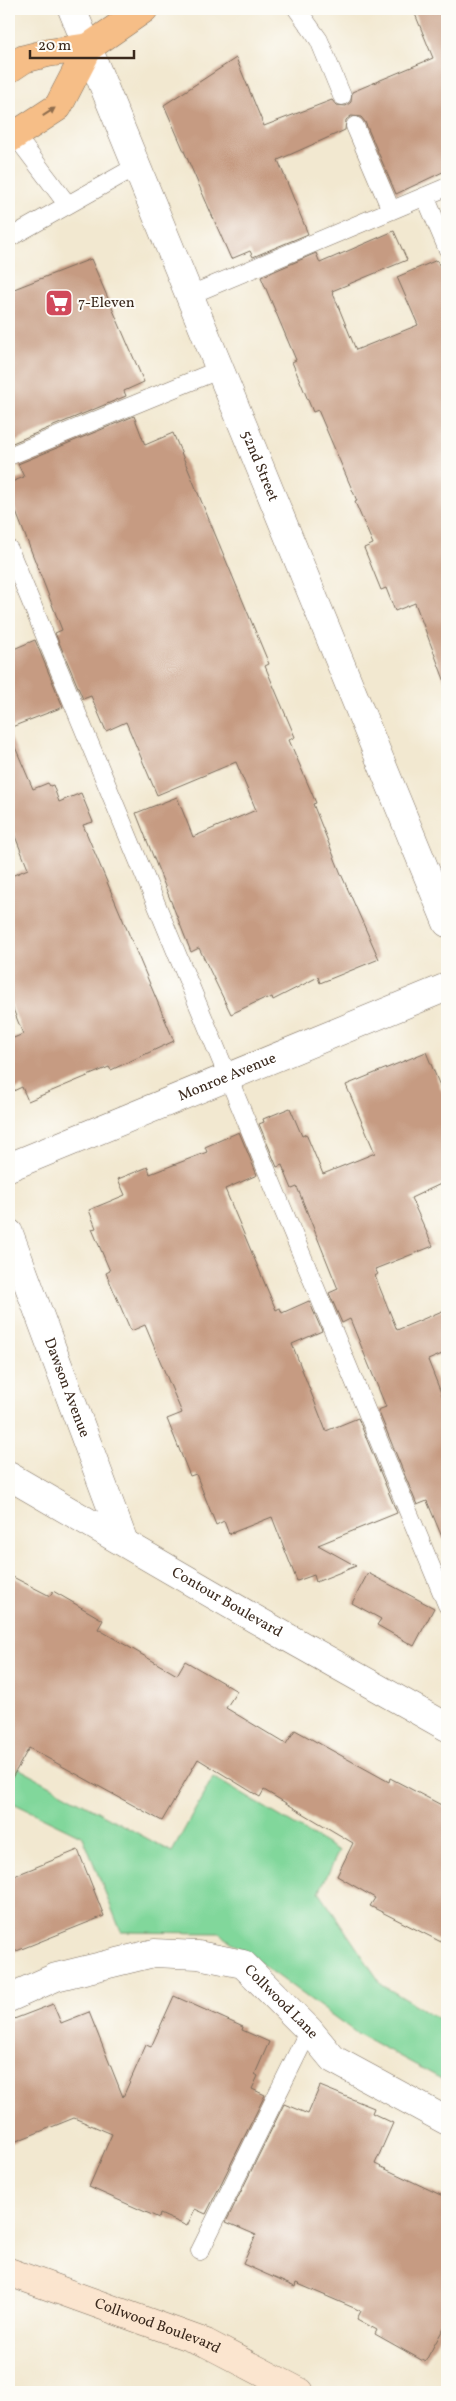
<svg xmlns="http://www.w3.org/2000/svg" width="456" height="2401" viewBox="0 0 456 2401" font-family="Vollkorn,serif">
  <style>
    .green { fill: #81d79b; stroke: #5e805c }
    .building { fill: #c69b82 }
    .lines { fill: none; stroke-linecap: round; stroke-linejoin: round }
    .service-casing { stroke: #7b6c5c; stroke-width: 19 }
    .minor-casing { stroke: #7b6c5c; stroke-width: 29 }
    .tertiary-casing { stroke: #7b6c5c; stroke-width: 29 }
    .secondary-casing { stroke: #7b6c5c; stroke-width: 29 }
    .primary-casing { stroke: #7b6c5c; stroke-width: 29 }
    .service { stroke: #fff; stroke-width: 18 }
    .minor { stroke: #fff; stroke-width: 28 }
    .tertiary { stroke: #fff; stroke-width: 28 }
    .secondary { stroke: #fbe5cf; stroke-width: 28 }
    .primary { stroke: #f6be87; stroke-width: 28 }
    .oneway { fill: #8f6d4d }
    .labels { text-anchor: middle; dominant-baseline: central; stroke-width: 4; stroke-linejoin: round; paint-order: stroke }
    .poi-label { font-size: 15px; fill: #3b2a1e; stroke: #fdfcf7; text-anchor: start }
    .street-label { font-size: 15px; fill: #3b2a1e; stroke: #fdfcf7 }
  </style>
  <rect width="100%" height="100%" fill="#fdfcf7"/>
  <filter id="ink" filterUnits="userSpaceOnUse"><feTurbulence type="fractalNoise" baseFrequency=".02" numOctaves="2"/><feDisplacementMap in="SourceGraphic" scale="10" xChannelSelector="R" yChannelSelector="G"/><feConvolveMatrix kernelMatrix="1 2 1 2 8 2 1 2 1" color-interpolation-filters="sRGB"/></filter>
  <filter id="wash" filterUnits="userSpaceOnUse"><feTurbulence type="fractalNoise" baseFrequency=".0096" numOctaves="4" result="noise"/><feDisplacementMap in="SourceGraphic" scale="20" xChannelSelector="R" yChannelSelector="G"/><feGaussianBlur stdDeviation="1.12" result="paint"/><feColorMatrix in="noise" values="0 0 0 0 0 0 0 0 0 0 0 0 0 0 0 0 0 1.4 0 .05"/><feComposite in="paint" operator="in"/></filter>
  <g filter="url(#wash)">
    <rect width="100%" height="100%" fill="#f2e8d0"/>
    <!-- green -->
    <path class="green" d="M9,1763L172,1852L213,1777L339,1851L319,1892L382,1985L447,2024V2082L355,2032L219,1933L121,1932L83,1837L9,1801Z"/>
    <g id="blocks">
      <!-- building -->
      <path class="building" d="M413,9H447V170L396,194L365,122L361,117L351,116L346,120L345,130L278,160L308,234L253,257L250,251L231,259L164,105L236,58L264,126L332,100L336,105L346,106L351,102L352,92L433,58Z
        M394,231L407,260L332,291L356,350L418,325L397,277L437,260L447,282V681L445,682L415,603L395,611L386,588L381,590L364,548L373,544L355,502L357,501L318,410L313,412L292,362L296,360L261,277L316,253L320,263Z
        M91,259L144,382L124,391L126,396L10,444L9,291Z
        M134,416L145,445L173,433L269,664L265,666L295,737L289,740L316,803L313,804L341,874L379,959L320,983L318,977L273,1000L272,997L266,1000L265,998L231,1014L199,948L191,952L136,813L177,797L193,837L256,810L236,762L157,795L126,722L106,731L91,696L83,699L55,633L62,630L9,494V483L24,477L18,464Z
        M35,640L63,707L9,728V651Z
        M9,733L33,789L48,783L50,786L53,785L59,802L81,793L93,822L83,825L174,1041L111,1070L109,1067L28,1101L22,1087L9,1093V1040L23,1034L9,999V877L28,869L9,821Z
        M426,1052L447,1103V1181L411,1198L433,1246L375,1269L378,1274L375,1276L397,1330L447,1309V1352L428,1360L447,1408V1549L427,1501L417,1505L378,1410L386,1407L350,1319L342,1323L329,1293L338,1289L297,1187L292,1189L282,1165L277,1167L259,1124L264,1122L263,1119L290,1108L302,1136L306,1134L323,1174L375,1153L346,1085Z
        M239,1132L257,1175L225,1189L276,1310L280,1308L282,1313L309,1301L322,1331L292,1344L326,1431L358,1418L397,1513L318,1545L356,1566L316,1582L314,1575L297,1581L272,1517L229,1534L224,1521L216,1525L196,1474L190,1476L167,1419L182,1413L145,1325L131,1331L106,1273L110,1271L92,1229L96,1228L89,1210L125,1195L118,1179L148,1167L150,1174L207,1152L205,1147Z
        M368,1573L434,1608L414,1646L377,1625L381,1619L352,1603Z
        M9,1575L50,1596L53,1591L103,1620L98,1629L177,1675L185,1661L237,1691L226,1708L286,1744L295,1730L389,1782L390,1778L447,1808V1945L370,1906L375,1898L337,1876L353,1843L264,1790L260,1797L198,1759L162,1821L29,1748L9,1783Z
        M78,1850L104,1916L9,1954V1878Z
        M174,1996L243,2027L242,2030L269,2042L255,2074L258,2076L252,2089L265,2095L206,2214L195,2209L187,2226L160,2214L159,2218L89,2187L112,2134L74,2118L9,2144V2021L53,2004L61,2023L89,2012L123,2097L146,2045L151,2047Z
        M320,2086L374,2108L372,2113L393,2123L375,2164L447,2198V2322L425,2362L375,2334L377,2330L357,2319L361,2311L296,2283L295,2287L243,2264L256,2235L226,2222L284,2104L308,2114Z"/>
    </g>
  </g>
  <g filter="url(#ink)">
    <use href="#blocks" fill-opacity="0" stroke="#7b6c5c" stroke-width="1"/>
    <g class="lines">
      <defs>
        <path id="service" d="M297,9L319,40L342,96
          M355,126L391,210
          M15,135L67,204
          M425,196L447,248
          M9,238L137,166
          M190,295L447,187
          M9,456L221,369
          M9,549L447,1605
          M200,2251L309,2030"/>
        <g id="minor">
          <path id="s1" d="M9,1233L124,1542"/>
          <path id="s2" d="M9,1476L255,1619L447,1727"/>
          <path id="s3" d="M9,1998L56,1977L154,1953L198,1955L243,1964L309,2030L333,2059L447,2121"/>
        </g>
        <g id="tertiary">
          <path id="s4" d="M72,9L447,923"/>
          <path id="s5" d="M9,1167L447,987"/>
        </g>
        <g id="secondary">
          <path id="s6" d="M9,2272L206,2343L300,2392"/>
        </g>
        <path id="primary" d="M9,69L24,59L48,53L89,47L144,9
          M9,139L58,107L89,47"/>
      </defs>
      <!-- service casing -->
      <use href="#service" class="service-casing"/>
      <!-- minor casing -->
      <use href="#minor" class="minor-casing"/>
      <!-- tertiary casing -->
      <use href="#tertiary" class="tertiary-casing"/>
      <!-- secondary casing -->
      <use href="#secondary" class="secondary-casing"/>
      <!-- primary casing -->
      <use href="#primary" class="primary-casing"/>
      <!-- service -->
      <use href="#service" class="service"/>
      <!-- minor -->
      <use href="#minor" class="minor"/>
      <!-- tertiary -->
      <use href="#tertiary" class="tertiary"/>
      <!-- secondary -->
      <use href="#secondary" class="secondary"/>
      <!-- primary -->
      <use href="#primary" class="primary"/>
    </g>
    <!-- one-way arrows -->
    <defs><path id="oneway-solid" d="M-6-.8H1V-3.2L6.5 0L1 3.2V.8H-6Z" transform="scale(1.25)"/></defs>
    <use class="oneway" href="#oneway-solid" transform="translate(49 112) rotate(-33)"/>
  </g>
  <!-- icons -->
  <defs>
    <symbol id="supermarket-square" viewBox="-11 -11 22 22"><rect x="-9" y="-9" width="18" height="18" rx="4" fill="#d1495b" stroke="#fdfcf7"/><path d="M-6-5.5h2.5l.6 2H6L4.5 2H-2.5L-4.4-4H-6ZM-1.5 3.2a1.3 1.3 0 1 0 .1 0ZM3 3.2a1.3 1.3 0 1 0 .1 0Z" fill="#fff"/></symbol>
  </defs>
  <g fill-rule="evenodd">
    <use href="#supermarket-square" x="43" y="287" width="32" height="32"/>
  </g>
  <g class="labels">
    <!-- poi labels -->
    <g class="poi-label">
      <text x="78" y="303">7-Eleven</text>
    </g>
    <!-- street labels -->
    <g class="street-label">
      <text stroke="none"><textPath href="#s4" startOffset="494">52nd Street</textPath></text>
      <text stroke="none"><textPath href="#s5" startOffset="236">Monroe Avenue</textPath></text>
      <text stroke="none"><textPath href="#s1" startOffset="165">Dawson Avenue</textPath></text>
      <text stroke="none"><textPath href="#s2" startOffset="252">Contour Boulevard</textPath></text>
      <text stroke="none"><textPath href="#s3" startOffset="296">Collwood Lane</textPath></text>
      <text stroke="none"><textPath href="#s6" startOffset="158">Collwood Boulevard</textPath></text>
    </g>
  </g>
  <!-- margin -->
  <rect width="456" height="2401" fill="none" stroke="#fdfcf7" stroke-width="30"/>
  <!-- scale -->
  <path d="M30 50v8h104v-8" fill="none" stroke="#3b2a1e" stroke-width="2.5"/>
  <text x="38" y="50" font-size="15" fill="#3b2a1e" stroke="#fdfcf7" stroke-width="4" paint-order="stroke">20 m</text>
</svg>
